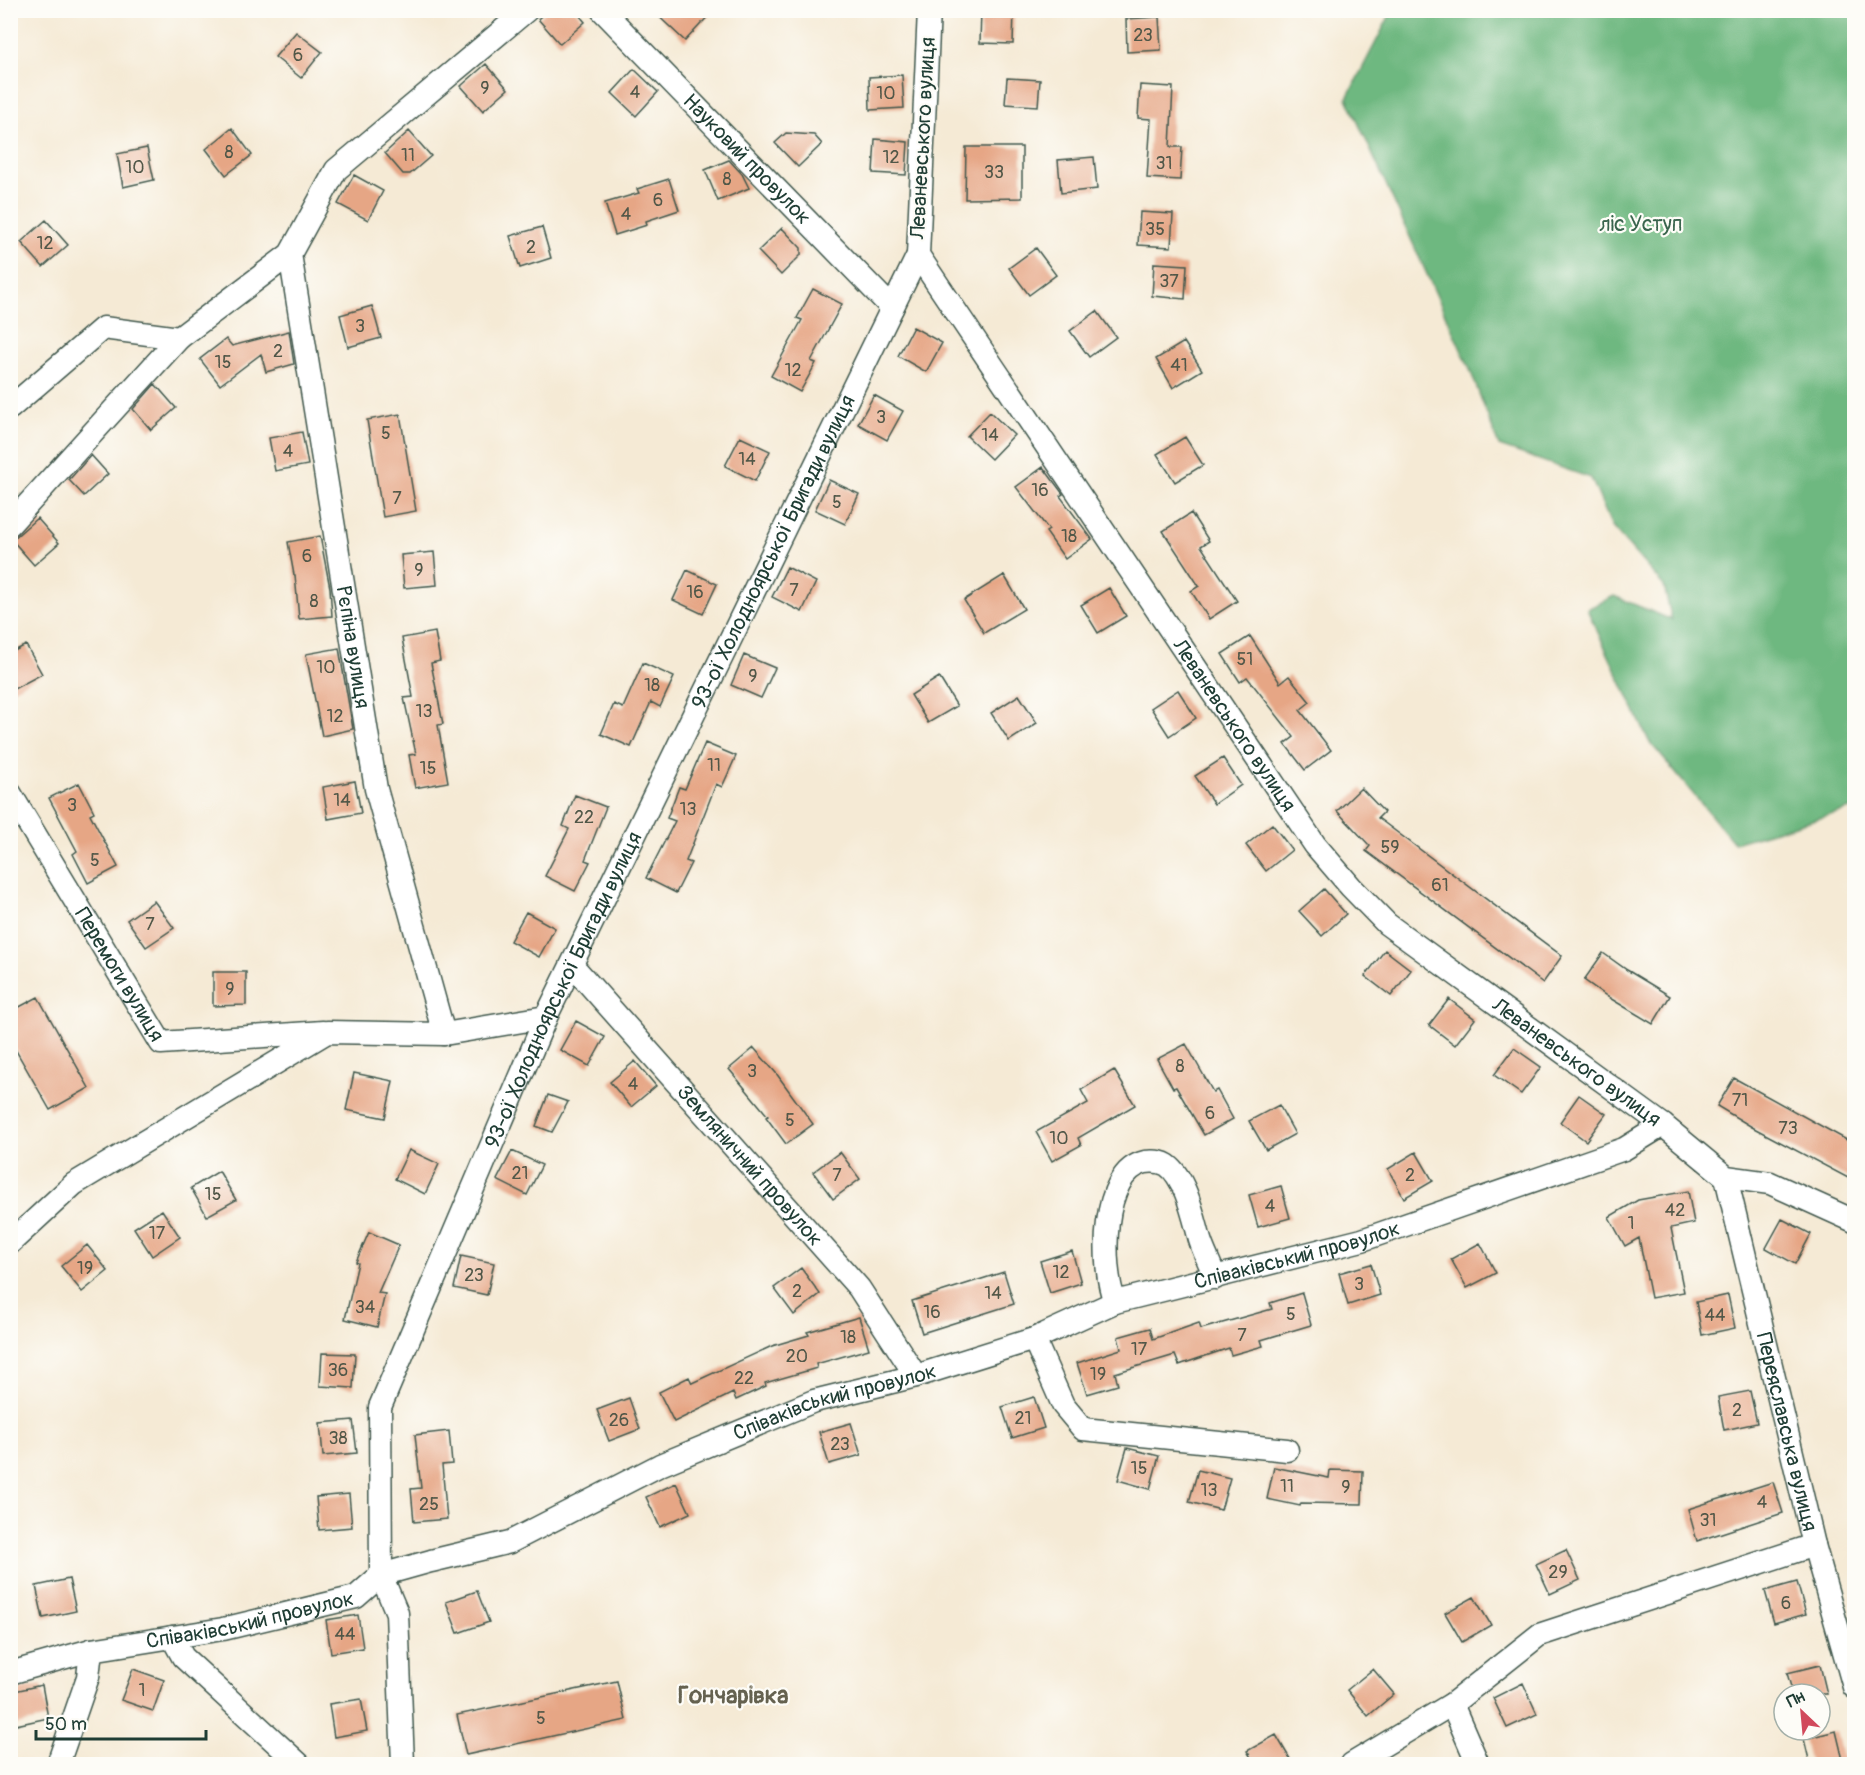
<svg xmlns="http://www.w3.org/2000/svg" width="1865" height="1775" viewBox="0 0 1865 1775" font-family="Pangolin,sans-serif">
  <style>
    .forest { fill: #6eb880; stroke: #467a5a; stroke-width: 1.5 }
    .building { fill: #e6a685 }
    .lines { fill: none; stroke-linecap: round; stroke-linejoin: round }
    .minor-casing { stroke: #3f574c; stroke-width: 25 }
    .minor { stroke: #fff; stroke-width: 22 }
    .labels { text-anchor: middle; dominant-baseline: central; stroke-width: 4.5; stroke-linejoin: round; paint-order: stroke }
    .number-label { font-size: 18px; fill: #515748 }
    .street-label { font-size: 21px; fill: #1f3d34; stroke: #fdfcf7 }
    .park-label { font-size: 21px; fill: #39644d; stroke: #fdfcf7 }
    .quarter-label { font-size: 24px; font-weight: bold; fill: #656250; stroke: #fdfcf7 }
  </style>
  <rect width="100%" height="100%" fill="#fdfcf7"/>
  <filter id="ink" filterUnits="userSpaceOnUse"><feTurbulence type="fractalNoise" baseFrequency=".0167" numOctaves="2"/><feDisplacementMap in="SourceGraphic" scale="12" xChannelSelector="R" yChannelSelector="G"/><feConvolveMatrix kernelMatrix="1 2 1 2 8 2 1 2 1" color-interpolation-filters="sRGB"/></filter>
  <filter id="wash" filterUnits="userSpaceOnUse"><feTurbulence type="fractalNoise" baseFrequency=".008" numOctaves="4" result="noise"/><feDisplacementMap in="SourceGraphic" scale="24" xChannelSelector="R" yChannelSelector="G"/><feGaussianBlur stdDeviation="1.35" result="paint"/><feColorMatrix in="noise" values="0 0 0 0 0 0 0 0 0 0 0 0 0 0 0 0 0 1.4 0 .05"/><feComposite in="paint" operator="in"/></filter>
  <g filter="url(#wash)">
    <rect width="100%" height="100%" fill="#f5ead5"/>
    <!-- forest -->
    <path class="forest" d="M1392,11H1854V808L1734,843L1649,741L1587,609L1614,596L1672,620L1664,586L1612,527L1591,478L1499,446L1469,367L1347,98Z"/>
    <g id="blocks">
      <!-- building -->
      <path class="building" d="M547,10H575L585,22L560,44L538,19Z
        M652,10H714L685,41Z
        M981,10H1014L1013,44L980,43Z
        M1159,17L1161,50L1127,52L1126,19Z
        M296,32L322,52L301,78L275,57Z
        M486,64L508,89L483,111L461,86Z
        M634,69L658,92L636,116L612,93Z
        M902,75L904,108L870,110L869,77Z
        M1007,78L1040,80L1038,106L1005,104Z
        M1140,85L1173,87L1170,147H1182L1180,180L1147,178L1151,119L1138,118Z
        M232,128L252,155L226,175L206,149Z
        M409,131L431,156L410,174H403L385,153Z
        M786,133L814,135L822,144L798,167L775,143Z
        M875,139L908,142L906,175L873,173Z
        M966,147H1022V198L965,199Z
        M147,148L154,180L123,187L117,154Z
        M1094,157L1097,189L1061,193L1058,160Z
        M729,160L742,174L749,188L718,201L705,170Z
        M354,175L383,191L368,220L338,204Z
        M669,179L679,210L646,221L647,225L615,235L605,203L639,193L637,189Z
        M1140,212L1173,214L1171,247L1138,245Z
        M46,220L68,245L43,267L21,242Z
        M542,227L551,258L520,268L510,236Z
        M782,228L801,248V255L781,275L758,251Z
        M1036,248L1056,275L1029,295L1009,268Z
        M1154,263L1187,265L1185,299L1152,296Z
        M813,289L842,304L811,361L816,363L800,392L771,376L802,320L797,318Z
        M372,306L381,338L348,347L340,315Z
        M1097,311L1116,337L1089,357L1070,331Z
        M913,327L942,343L926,372L898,356Z
        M289,331L294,364L266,372L261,354L220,385L200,359L226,339L232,346Z
        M1184,342L1202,370L1173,388L1156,359Z
        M155,384L176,408L151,430L133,409Z
        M874,395L903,411L887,440L858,424Z
        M990,412L1014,435L991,459L967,436Z
        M400,414L416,511L383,517L367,420Z
        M302,432L308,465L275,471L269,438Z
        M740,437L770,451L755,481L725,466Z
        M1185,437L1203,465L1175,482L1157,454Z
        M91,455L108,474L84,496L69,480Z
        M1043,467L1063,494L1060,496L1092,539L1065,559L1046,532L1049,530L1016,487Z
        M829,480L859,494L845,524L815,510Z
        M1191,513L1209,541L1201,546L1237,601L1209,619L1191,591L1199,586L1163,531Z
        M37,518L59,543L34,565L12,540Z
        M320,536L330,588L332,616L299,619L295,575H294L288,542Z
        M434,552L437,585L404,588L401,555Z
        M787,567L816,582L802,612L772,597Z
        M687,570L717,584L703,614L673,600Z
        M1004,575L1024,609L984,633L964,600Z
        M1109,588L1126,616L1098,633L1081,605Z
        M435,632L440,661L431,663L443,724L438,725L448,782L415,788L409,755L416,754L404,698L413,697L402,638Z
        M1250,636L1280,683L1289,676L1310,702L1300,710L1331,750L1305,770L1285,744L1294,737L1247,677L1240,682L1222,654Z
        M26,645L42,674L10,691V653Z
        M339,648L353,729L322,736L306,654Z
        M744,655L775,668L761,698L731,685Z
        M643,663L674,677L660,707L651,702L631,747L601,734L614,704L623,708Z
        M939,677L957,706L928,723L911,695Z
        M1178,690L1196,718L1169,736L1151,708Z
        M1019,695L1037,723L1009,741L991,713Z
        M705,743L736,756L722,787L716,784L686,861L691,863L676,893L646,878L675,821L667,818L679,787L685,789Z
        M1223,758L1241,785L1214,804L1195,776Z
        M355,781L361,813L328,819L323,787Z
        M79,783L94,812L90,814L118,867L88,883L73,854L77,851L49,798Z
        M1361,788L1384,812L1378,818L1562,956L1543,983L1366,851L1370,846L1337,811Z
        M575,795L606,807L585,860L590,862L575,891L545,876L569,829L563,826Z
        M1272,824L1292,850L1266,871L1246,845Z
        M1324,889L1346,914L1322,936L1299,911Z
        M154,901L174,928L146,947L127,920Z
        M526,912L555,928L539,957L510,941Z
        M1385,950L1411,970L1391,996L1365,976Z
        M1603,953L1627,970L1670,996L1653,1024L1608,997L1584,980Z
        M213,972H246V1005L213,1006Z
        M38,997L89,1088L50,1110L10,1040V1012Z
        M1449,999L1475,1019L1455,1045L1429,1025Z
        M576,1021L605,1037L589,1066L560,1050Z
        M1186,1044L1213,1092L1217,1090L1233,1119L1204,1135L1176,1087L1173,1088L1157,1059Z
        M754,1048L776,1073L813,1124L786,1144L766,1117L768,1116L729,1069Z
        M1514,1048L1541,1067L1521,1094L1494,1075Z
        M635,1061L656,1086L631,1107L610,1082Z
        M1114,1070L1135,1105L1078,1138L1081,1145L1052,1161L1036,1132L1088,1103L1081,1090Z
        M354,1073L393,1081L385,1118L346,1110Z
        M1734,1078L1854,1144V1166L1848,1178L1752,1127L1717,1106Z
        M548,1095L568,1102L552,1132L536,1126Z
        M1579,1095L1606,1114L1586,1141L1560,1122Z
        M1279,1105L1295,1134L1266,1150L1249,1121Z
        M409,1150L439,1164L425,1194L395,1179Z
        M512,1151L542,1165L527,1195L497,1180Z
        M840,1152L860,1179L833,1199L813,1172Z
        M1416,1152L1433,1181L1404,1198L1388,1169Z
        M219,1171L236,1200L207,1216L191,1188Z
        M1281,1186L1290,1218L1258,1227L1249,1195Z
        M1688,1191L1694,1223L1671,1228L1684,1292L1651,1298L1639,1238L1625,1246L1609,1217L1638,1200Z
        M162,1210L180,1237L152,1256L134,1228Z
        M1782,1219L1811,1234L1795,1264L1766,1248Z
        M369,1232L399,1245L378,1293L385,1294L377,1327L345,1319L358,1263L356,1262Z
        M1480,1243L1496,1273L1467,1288L1451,1259Z
        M87,1245L108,1271L82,1292L61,1266Z
        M1072,1251L1081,1283L1050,1293L1040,1261Z
        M461,1256L494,1263L487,1295L454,1288Z
        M1371,1264L1380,1295L1348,1305L1339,1273Z
        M801,1268L820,1294L794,1315L774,1288Z
        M1004,1272L1014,1304L922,1333L912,1301Z
        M1302,1293L1311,1325L1261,1340L1263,1346L1231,1355L1229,1348L1179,1365L1175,1355L1115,1373L1118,1385L1087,1394L1077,1363L1121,1349L1118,1337L1150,1328L1153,1339L1199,1323L1201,1329L1272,1309L1270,1303Z
        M1728,1295L1735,1328L1702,1335L1696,1302Z
        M859,1317L869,1349L816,1364L817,1368L765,1383L766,1386L736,1400L733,1393L674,1422L659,1392L689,1377L692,1383L772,1346L809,1335L807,1332Z
        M322,1353L355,1354L353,1388L320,1386Z
        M1750,1391L1757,1423L1724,1430L1718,1397Z
        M1034,1397L1044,1428L1012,1438L1002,1407Z
        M629,1398L640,1429L609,1441L597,1410Z
        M353,1420L357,1453L323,1456L320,1423Z
        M851,1423L861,1455L829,1464L819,1432Z
        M449,1431L452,1464L442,1465L447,1519L414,1522L411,1489L421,1488L415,1435Z
        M1127,1448L1159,1456L1150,1489L1118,1480Z
        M1274,1467L1329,1478L1330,1470L1363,1471L1362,1504L1301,1503L1300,1506L1267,1499Z
        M1198,1470L1230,1478L1221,1510L1189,1502Z
        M1773,1482L1783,1513L1697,1541L1688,1509Z
        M676,1483L690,1513L660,1527L646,1497Z
        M349,1494L352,1527L319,1530L316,1497Z
        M1566,1550L1580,1580L1550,1594L1536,1564Z
        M69,1579L76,1611L43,1618L36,1586Z
        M1797,1582L1806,1614L1774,1623L1765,1591Z
        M477,1591L489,1622L458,1633L446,1602Z
        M1474,1597L1491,1625L1462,1642L1445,1613Z
        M358,1615L363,1648L331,1653L326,1620Z
        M1820,1665L1827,1694H1793L1787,1673Z
        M133,1669L164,1680L153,1711L121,1700Z
        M1373,1669L1394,1694L1368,1716L1347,1690Z
        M617,1681L626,1720L466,1755L457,1715Z
        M1523,1683L1537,1714L1507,1728L1493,1698Z
        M42,1685L48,1718L16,1725L10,1692Z
        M361,1699L367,1731L334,1737L329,1704Z
        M1836,1731L1844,1764H1810L1804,1739Z
        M1276,1735L1293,1764H1255L1247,1751Z"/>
    </g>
  </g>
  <g filter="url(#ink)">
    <use href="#blocks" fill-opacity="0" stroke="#3f574c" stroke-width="1.5"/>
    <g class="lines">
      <defs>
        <g id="minor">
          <path id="s1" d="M602,10L892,308"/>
          <path id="s2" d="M929,10L918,255L1315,845L1351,887L1387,924L1663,1125L1726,1177L1770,1183L1854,1221"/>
          <path id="s3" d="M290,254L376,789L444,1034"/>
          <path d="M10,408L103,328L179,338L290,254L336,170L527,10"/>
          <path d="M10,524L179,338"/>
          <path id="s4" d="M10,793L161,1043L323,1032"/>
          <path id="s5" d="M572,965L859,1288L916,1376"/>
          <path id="s6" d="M1726,1177L1814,1545L1854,1687"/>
          <path d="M10,1243L74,1184L327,1032L444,1034L546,1017"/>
          <path d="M1115,1302C1101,1268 1100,1172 1145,1162C1153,1161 1160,1161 1167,1165C1186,1178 1194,1219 1200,1240C1204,1253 1211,1265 1215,1278"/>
          <path d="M1034,1339L1063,1405L1083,1429L1287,1450"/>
          <path d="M172,1637L183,1657L299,1764"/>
          <path id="s7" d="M10,1673L91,1650L223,1629L356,1597L381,1575L431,1561L510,1542L660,1465L814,1401L916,1376L1034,1339L1115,1302L1362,1240L1624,1149L1663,1125"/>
          <path d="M1452,1704L1478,1764"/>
          <path d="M58,1764L88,1677L91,1650"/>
          <path id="s8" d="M403,1764L397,1613L381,1575L380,1407L546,1017L918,255"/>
          <path d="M1352,1764L1452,1704L1539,1635L1814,1545"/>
        </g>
      </defs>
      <!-- minor casing -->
      <use href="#minor" class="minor-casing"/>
      <!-- minor -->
      <use href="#minor" class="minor"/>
    </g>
  </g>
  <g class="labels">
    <!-- number labels -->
    <g class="number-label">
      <text x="1143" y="35">23</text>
      <text x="298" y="55">6</text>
      <text x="485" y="88">9</text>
      <text x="635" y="92">4</text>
      <text x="886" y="93">10</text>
      <text x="229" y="152">8</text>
      <text x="408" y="155">11</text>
      <text x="891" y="157">12</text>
      <text x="1164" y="163">31</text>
      <text x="135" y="167">10</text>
      <text x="994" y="172">33</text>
      <text x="727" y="179">8</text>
      <text x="658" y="200">6</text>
      <text x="626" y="214">4</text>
      <text x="1155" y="229">35</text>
      <text x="45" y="243">12</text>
      <text x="531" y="247">2</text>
      <text x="1169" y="281">37</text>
      <text x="360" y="326">3</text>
      <text x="278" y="351">2</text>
      <text x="223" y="362">15</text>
      <text x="1179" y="365">41</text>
      <text x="793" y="370">12</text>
      <text x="881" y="417">3</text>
      <text x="386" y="433">5</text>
      <text x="990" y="435">14</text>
      <text x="288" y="451">4</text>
      <text x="747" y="459">14</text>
      <text x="1040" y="490">16</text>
      <text x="397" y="498">7</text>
      <text x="837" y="502">5</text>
      <text x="1069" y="536">18</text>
      <text x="307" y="556">6</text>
      <text x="419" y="570">9</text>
      <text x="794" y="590">7</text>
      <text x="695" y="592">16</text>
      <text x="314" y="601">8</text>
      <text x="1245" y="659">51</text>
      <text x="326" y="667">10</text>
      <text x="753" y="676">9</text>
      <text x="652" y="685">18</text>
      <text x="424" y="711">13</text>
      <text x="335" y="716">12</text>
      <text x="714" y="765">11</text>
      <text x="428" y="768">15</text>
      <text x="342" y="800">14</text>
      <text x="72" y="805">3</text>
      <text x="688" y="809">13</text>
      <text x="584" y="817">22</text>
      <text x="1390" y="847">59</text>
      <text x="95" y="860">5</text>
      <text x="1440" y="885">61</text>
      <text x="150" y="924">7</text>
      <text x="230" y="989">9</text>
      <text x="1180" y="1066">8</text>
      <text x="752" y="1071">3</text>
      <text x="633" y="1084">4</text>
      <text x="1740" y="1100">71</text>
      <text x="1210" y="1113">6</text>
      <text x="790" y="1120">5</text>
      <text x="1788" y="1128">73</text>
      <text x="1059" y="1138">10</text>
      <text x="520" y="1173">21</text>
      <text x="837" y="1175">7</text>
      <text x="1410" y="1175">2</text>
      <text x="213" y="1194">15</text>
      <text x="1270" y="1206">4</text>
      <text x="1675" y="1210">42</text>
      <text x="1631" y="1223">1</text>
      <text x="157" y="1233">17</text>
      <text x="85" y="1268">19</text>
      <text x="1061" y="1272">12</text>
      <text x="474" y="1275">23</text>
      <text x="1359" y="1284">3</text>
      <text x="797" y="1291">2</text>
      <text x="993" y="1293">14</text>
      <text x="365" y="1307">34</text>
      <text x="932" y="1312">16</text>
      <text x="1291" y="1314">5</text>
      <text x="1715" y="1315">44</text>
      <text x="1242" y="1335">7</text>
      <text x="848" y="1337">18</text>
      <text x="1139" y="1349">17</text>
      <text x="797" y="1356">20</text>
      <text x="338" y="1370">36</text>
      <text x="1098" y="1374">19</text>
      <text x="744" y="1378">22</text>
      <text x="1737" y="1410">2</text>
      <text x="1023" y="1418">21</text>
      <text x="619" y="1420">26</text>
      <text x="338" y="1438">38</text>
      <text x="840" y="1444">23</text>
      <text x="1139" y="1468">15</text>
      <text x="1287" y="1486">11</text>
      <text x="1346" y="1487">9</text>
      <text x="1209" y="1490">13</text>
      <text x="1762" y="1502">4</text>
      <text x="429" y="1504">25</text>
      <text x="1708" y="1520">31</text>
      <text x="1558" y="1572">29</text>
      <text x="1786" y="1603">6</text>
      <text x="345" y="1634">44</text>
      <text x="142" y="1690">1</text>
      <text x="541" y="1718">5</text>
    </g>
    <!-- street labels -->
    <g class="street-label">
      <text transform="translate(923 138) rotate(-87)">Леваневського вулиця</text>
      <text stroke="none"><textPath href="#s1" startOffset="208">Науковий провулок</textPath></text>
      <text stroke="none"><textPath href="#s8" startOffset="1302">93-ої Холодноярської Бригади вулиця</textPath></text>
      <text stroke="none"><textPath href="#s3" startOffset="398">Рєпіна вулиця</textPath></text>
      <text stroke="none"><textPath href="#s2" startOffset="812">Леваневського вулиця</textPath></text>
      <text stroke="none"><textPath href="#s4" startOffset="212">Перемоги вулиця</textPath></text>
      <text stroke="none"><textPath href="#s8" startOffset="816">93-ої Холодноярської Бригади вулиця</textPath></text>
      <text stroke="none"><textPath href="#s2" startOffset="1298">Леваневського вулиця</textPath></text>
      <text stroke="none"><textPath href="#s5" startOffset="268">Земляничний провулок</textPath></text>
      <text stroke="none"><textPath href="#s7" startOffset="1362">Співаківський провулок</textPath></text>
      <text stroke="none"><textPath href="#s7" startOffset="876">Співаківський провулок</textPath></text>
      <text stroke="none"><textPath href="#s6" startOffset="262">Переяславська вулиця</textPath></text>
      <text stroke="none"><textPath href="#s7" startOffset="246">Співаківський провулок</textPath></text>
    </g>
    <!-- park labels -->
    <g class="park-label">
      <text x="1641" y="224">ліс Уступ</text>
    </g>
    <!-- quarter labels -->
    <g class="quarter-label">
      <text x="733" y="1695">Гончарівка</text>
    </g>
  </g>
  <!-- margin -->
  <rect width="1865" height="1775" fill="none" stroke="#fdfcf7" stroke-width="36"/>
  <!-- north arrow -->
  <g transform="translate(1802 1712) rotate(334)"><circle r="28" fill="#fdfcf7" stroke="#a4b0a9" stroke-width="1.5"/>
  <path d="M0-4.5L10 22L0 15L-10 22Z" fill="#d1495b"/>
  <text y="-9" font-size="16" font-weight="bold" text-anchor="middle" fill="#1f3d34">Пн</text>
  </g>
  <!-- scale -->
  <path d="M36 1730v9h170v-9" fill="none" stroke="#1f3d34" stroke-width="3"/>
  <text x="45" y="1730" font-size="18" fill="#1f3d34" stroke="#fdfcf7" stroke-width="4.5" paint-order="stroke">50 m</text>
</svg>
